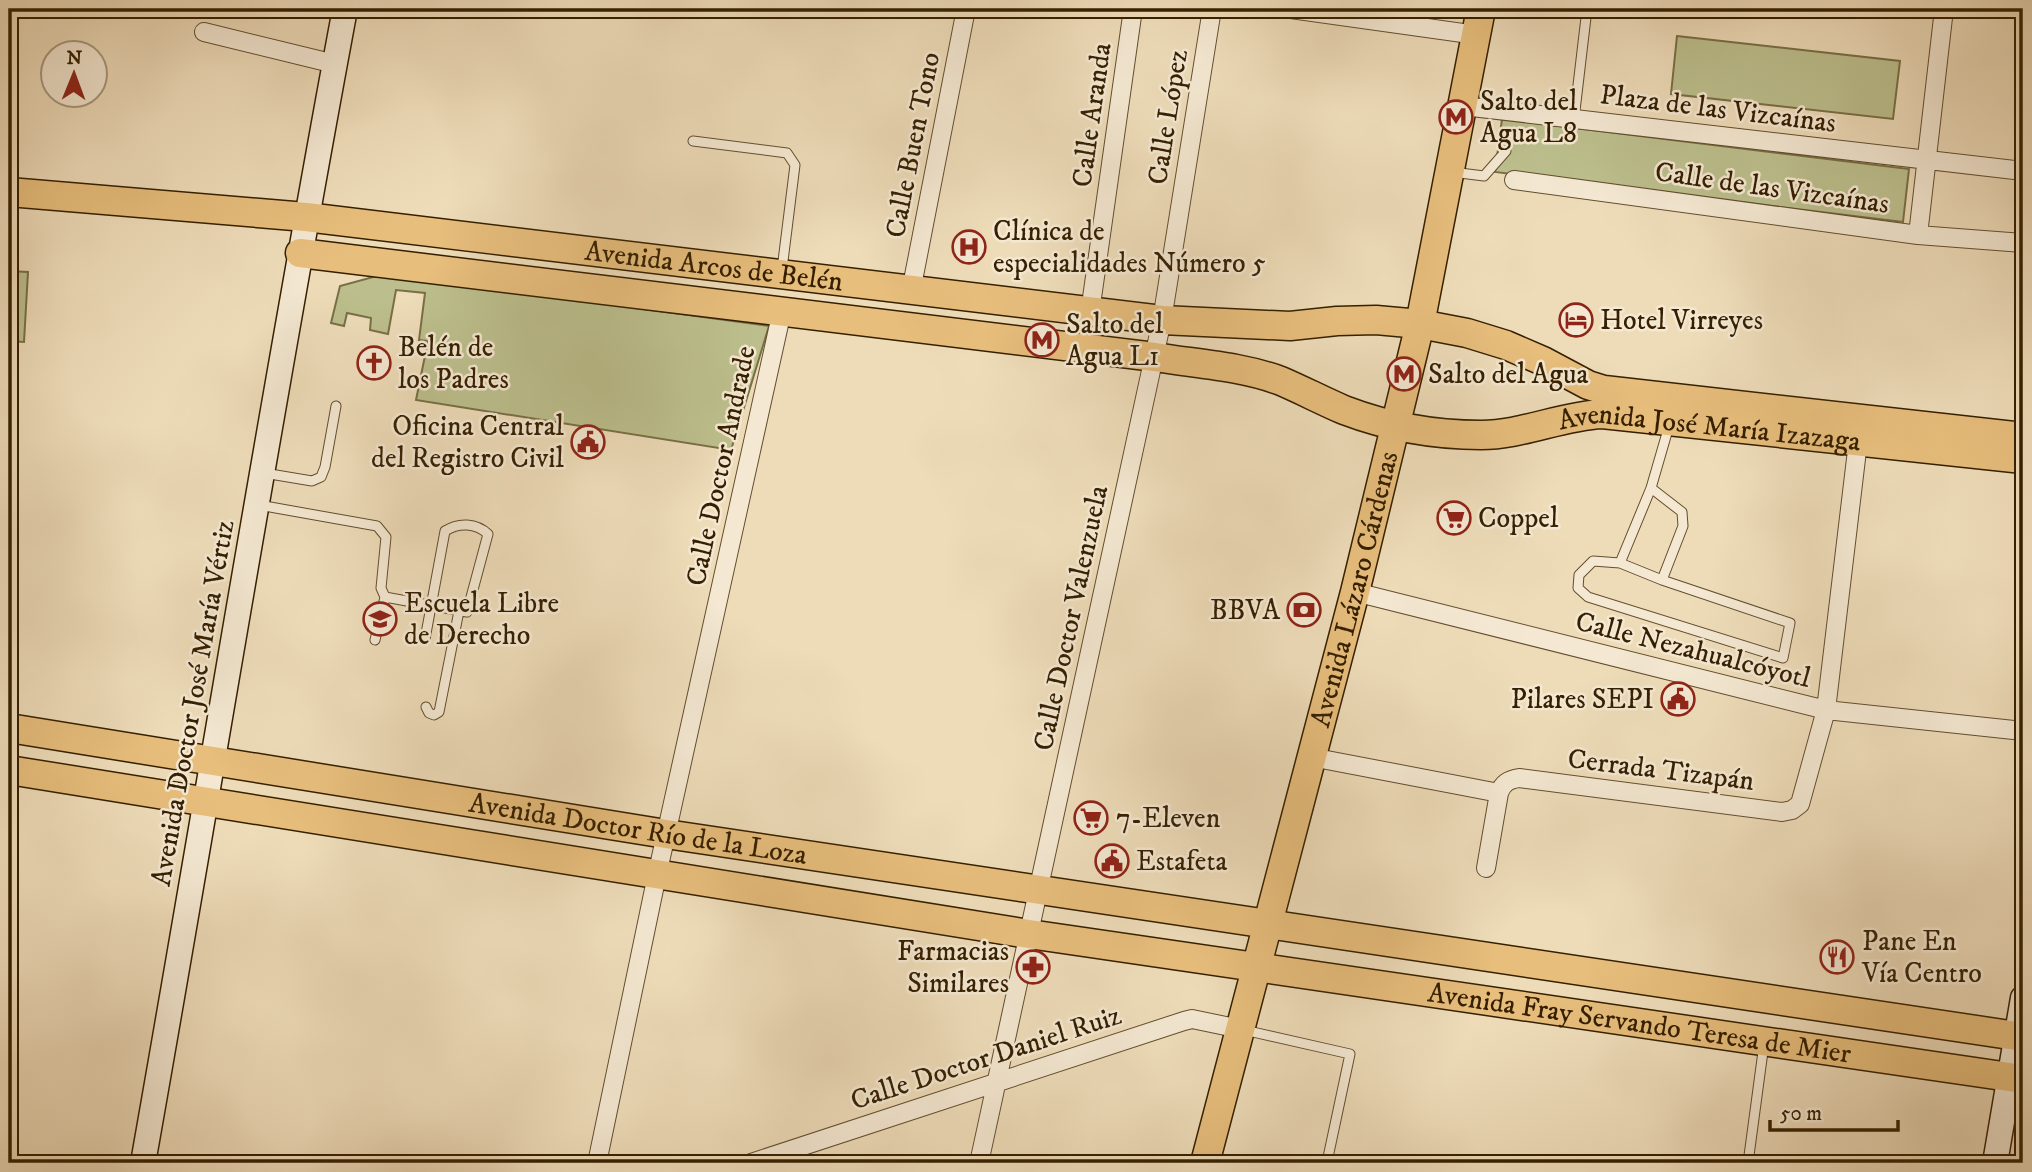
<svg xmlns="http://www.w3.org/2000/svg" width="2032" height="1172" viewBox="0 0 2032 1172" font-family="'IM FELL DW Pica',serif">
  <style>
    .green { fill: #bcbf8d; stroke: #786f46; stroke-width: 2 }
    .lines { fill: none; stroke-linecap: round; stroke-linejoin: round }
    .lane-casing { stroke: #634e2e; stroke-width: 11 }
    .street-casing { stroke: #634e2e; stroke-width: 20 }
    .secondary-casing { stroke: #351f00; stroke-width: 27 }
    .primary-casing { stroke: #351f00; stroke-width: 31 }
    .lane { stroke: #f4e8d2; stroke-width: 9 }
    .street { stroke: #f4e8d2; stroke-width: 18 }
    .secondary { stroke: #f4e8d2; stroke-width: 24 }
    .primary { stroke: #e7be7c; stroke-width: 28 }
    .labels { text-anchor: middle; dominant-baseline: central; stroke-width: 5; stroke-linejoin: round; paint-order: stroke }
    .poi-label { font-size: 28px; fill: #351f00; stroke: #f4e8d2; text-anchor: start }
    .street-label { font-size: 28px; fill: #351f00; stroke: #f4e8d2 }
  </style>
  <rect width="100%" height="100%" fill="#eedcb9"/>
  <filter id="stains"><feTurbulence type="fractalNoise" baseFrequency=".00286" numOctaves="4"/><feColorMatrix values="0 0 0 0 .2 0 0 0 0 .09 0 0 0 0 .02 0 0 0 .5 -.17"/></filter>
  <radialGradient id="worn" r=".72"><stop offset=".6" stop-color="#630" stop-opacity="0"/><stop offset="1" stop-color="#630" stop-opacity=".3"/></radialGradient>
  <!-- green -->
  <path class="green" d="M1677,36L1900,61L1893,119L1671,94Z
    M1502,119L1909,169L1903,222L1495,172Z
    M9,271L28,272L24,342L9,341Z
    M384,274L769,326L731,450L416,400L428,341L419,340L425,293L396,290L388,334L370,330L371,318L347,313L344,326L331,323L340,286Z"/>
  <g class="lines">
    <defs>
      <path id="lane" d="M1574,119L1587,9
        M693,141L787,153L795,165L782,269
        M1452,172L1484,176L1506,151
        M264,473L312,481L321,477L325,467L336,406
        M1651,488L1682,512L1683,526L1662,580L1790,623L1783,658L1588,597L1578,588L1579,575L1593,561L1620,563L1651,488L1669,426
        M259,505L377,526L386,537L381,588L385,597L467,612L488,534C476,523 459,522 445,531L425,639
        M1620,563L1662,580
        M375,640L385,597
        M426,707L429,713L434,715L439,712L459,611
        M1244,1030L1350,1054L1327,1162
        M1748,1163L1764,1044"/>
      <path id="street" d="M1291,9L1477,35
        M9,14L10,9
        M204,32L335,64
        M1463,106L2023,171
        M1514,180L1918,235L2023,243
        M1918,235L1944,9
        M911,291L966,9
        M1090,312L1133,9
        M1355,592L1826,710L2023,731
        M1311,757L1499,793
        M1486,868L1499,793C1503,783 1508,780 1519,778L1782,812L1792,810L1800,804L1826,710L1858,442
        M597,1163L657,875L782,311
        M751,1163L1184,1021L1192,1019L1240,1029
        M979,1163L1162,320L1212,9"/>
      <path id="secondary" d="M143,1163C211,779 273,393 345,9
        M1995,1163L2023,998"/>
      <g id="primary">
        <path id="s1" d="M9,192L306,217L1162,320L1290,326L1337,321L1376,320L1420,324L1467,333L1506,345L1543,361L1588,385L1604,390L2023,437"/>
        <path id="s2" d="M300,253L1155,357C1196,364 1241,366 1281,381C1302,390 1323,401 1344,410C1386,426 1435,435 1481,435C1522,435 1561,416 1602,414L2023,459"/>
        <path id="s3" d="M9,728L666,834L2023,1037"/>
        <path id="s4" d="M9,770L1029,934L2023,1079"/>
        <path id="s5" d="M1205,1163L1355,592L1420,324L1481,9"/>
      </g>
    </defs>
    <!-- lane casing -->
    <use href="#lane" class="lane-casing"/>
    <!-- street casing -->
    <use href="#street" class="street-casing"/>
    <!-- secondary casing -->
    <use href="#secondary" class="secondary-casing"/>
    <!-- primary casing -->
    <use href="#primary" class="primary-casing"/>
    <!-- lane -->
    <use href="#lane" class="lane"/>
    <!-- street -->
    <use href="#street" class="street"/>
    <!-- secondary -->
    <use href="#secondary" class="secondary"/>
    <!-- primary -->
    <use href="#primary" class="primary"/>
  </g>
  <!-- icons -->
  <defs>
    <symbol id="metro-ring" viewBox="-11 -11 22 22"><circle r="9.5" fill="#f4e8d2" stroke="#8f2418" stroke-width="1.5"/><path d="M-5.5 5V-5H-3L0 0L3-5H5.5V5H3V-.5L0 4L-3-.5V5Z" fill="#8f2418"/></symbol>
    <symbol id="hospital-ring" viewBox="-11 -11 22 22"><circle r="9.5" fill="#f4e8d2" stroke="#8f2418" stroke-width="1.5"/><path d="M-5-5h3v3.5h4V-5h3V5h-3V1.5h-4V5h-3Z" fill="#8f2418"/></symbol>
    <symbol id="hotel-ring" viewBox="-11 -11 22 22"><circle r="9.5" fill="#f4e8d2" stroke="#8f2418" stroke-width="1.5"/><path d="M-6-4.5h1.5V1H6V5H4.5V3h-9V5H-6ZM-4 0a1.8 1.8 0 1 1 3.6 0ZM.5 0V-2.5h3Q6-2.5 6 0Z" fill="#8f2418"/></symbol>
    <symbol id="church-ring" viewBox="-11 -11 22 22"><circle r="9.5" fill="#f4e8d2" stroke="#8f2418" stroke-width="1.5"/><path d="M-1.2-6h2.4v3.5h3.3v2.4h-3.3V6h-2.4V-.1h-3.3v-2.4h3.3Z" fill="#8f2418"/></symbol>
    <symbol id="civic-ring" viewBox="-11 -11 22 22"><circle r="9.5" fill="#f4e8d2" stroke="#8f2418" stroke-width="1.5"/><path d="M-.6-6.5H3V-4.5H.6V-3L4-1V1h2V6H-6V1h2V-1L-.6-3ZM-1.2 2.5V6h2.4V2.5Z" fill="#8f2418"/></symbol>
    <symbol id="supermarket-ring" viewBox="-11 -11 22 22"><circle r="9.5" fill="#f4e8d2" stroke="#8f2418" stroke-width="1.5"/><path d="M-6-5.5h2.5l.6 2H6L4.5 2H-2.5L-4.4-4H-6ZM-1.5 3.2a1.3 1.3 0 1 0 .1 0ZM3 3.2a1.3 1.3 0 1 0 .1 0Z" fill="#8f2418"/></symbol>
    <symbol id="bank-ring" viewBox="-11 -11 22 22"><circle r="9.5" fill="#f4e8d2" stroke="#8f2418" stroke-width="1.5"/><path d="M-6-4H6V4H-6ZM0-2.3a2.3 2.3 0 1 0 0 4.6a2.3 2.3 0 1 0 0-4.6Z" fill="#8f2418"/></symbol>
    <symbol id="school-ring" viewBox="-11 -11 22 22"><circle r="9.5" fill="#f4e8d2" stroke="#8f2418" stroke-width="1.5"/><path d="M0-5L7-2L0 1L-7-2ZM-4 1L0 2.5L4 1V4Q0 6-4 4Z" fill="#8f2418"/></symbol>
    <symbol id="restaurant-ring" viewBox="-11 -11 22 22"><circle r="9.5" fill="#f4e8d2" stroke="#8f2418" stroke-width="1.5"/><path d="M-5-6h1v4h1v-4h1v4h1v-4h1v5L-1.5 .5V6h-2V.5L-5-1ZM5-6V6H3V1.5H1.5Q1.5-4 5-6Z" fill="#8f2418"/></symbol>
    <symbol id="pharmacy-ring" viewBox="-11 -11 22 22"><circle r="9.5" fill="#f4e8d2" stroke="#8f2418" stroke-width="1.5"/><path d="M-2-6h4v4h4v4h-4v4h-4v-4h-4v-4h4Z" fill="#8f2418"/></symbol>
  </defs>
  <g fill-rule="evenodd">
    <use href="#metro-ring" x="1437" y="98" width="38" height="38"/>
    <use href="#hospital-ring" x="950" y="228" width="38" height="38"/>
    <use href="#hotel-ring" x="1557" y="301" width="38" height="38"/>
    <use href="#metro-ring" x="1023" y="321" width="38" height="38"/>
    <use href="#church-ring" x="355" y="344" width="38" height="38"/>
    <use href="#metro-ring" x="1385" y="355" width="38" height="38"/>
    <use href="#civic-ring" x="569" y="423" width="38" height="38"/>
    <use href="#supermarket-ring" x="1435" y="499" width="38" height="38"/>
    <use href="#bank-ring" x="1285" y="591" width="38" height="38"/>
    <use href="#school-ring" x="361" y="600" width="38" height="38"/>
    <use href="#civic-ring" x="1659" y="680" width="38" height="38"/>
    <use href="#supermarket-ring" x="1072" y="799" width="38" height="38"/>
    <use href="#civic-ring" x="1093" y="842" width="38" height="38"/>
    <use href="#restaurant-ring" x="1818" y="938" width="38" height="38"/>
    <use href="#pharmacy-ring" x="1014" y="948" width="38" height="38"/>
  </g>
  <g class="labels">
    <!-- poi labels -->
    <g class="poi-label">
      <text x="1480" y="101">Salto del<tspan x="1480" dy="32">Agua L8</tspan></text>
      <text x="993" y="231">Clínica de<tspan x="993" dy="32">especialidades Número 5</tspan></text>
      <text x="1600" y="320">Hotel Virreyes</text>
      <text x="1066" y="324">Salto del<tspan x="1066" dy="32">Agua L1</tspan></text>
      <text x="398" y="347">Belén de<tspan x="398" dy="32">los Padres</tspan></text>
      <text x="1428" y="374">Salto del Agua</text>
      <text x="564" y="426" text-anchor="end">Oficina Central<tspan x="564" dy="32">del Registro Civil</tspan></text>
      <text x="1478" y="518">Coppel</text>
      <text x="404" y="603">Escuela Libre<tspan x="404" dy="32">de Derecho</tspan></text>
      <text x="1280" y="610" text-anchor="end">BBVA</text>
      <text x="1654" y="699" text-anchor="end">Pilares SEPI</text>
      <text x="1116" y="818">7-Eleven</text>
      <text x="1136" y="861">Estafeta</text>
      <text x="1862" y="941">Pane En<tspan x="1862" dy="32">Vía Centro</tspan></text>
      <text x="1009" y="951" text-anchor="end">Farmacias<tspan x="1009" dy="32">Similares</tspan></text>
    </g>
    <!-- street labels -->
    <g class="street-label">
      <text transform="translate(1718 109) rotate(7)">Plaza de las Vizcaínas</text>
      <text transform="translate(1092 115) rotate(-82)">Calle Aranda</text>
      <text transform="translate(1168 117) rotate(-81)">Calle López</text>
      <text transform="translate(913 145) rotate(-79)">Calle Buen Tono</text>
      <text transform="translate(1772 188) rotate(8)">Calle de las Vizcaínas</text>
      <text stroke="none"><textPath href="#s1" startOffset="709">Avenida Arcos de Belén</textPath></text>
      <text stroke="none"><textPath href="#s2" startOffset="1430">Avenida José María Izazaga</textPath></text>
      <text transform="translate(721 466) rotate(-78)">Calle Doctor Andrade</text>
      <text stroke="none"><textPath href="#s5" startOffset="593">Avenida Lázaro Cárdenas</textPath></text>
      <text transform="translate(1071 618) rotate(-78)">Calle Doctor Valenzuela</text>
      <text transform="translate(1693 650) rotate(14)">Calle Nezahualcóyotl</text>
      <text transform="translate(193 703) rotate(-80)">Avenida Doctor José María Vértiz</text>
      <text transform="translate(1661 770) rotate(7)">Cerrada Tizapán</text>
      <text stroke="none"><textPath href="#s3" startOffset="637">Avenida Doctor Río de la Loza</textPath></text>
      <text stroke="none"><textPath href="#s4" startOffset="1650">Avenida Fray Servando Teresa de Mier</textPath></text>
      <text transform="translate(986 1058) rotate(-18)">Calle Doctor Daniel Ruiz</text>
    </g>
  </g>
  <!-- margin -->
  <rect width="2032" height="1172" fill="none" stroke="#eedcb9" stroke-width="35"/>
  <rect x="10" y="10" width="2011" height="1151" fill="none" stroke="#351f00" stroke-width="3.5"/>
  <rect x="18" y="18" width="1997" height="1137" fill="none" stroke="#351f00" stroke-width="2"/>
  <!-- north arrow -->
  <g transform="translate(74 74) rotate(1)"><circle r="33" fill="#f4e8d2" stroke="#a8987e" stroke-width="2"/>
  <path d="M0-5L12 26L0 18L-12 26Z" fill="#8f2418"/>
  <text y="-10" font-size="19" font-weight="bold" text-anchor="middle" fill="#351f00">N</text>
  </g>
  <!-- scale -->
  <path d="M1770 1120v10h128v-10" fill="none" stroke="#351f00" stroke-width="3.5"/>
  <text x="1780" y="1120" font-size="21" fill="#351f00" stroke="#f4e8d2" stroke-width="5" paint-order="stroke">50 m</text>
  <rect width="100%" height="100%" filter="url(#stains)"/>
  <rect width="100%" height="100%" fill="url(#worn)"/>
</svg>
